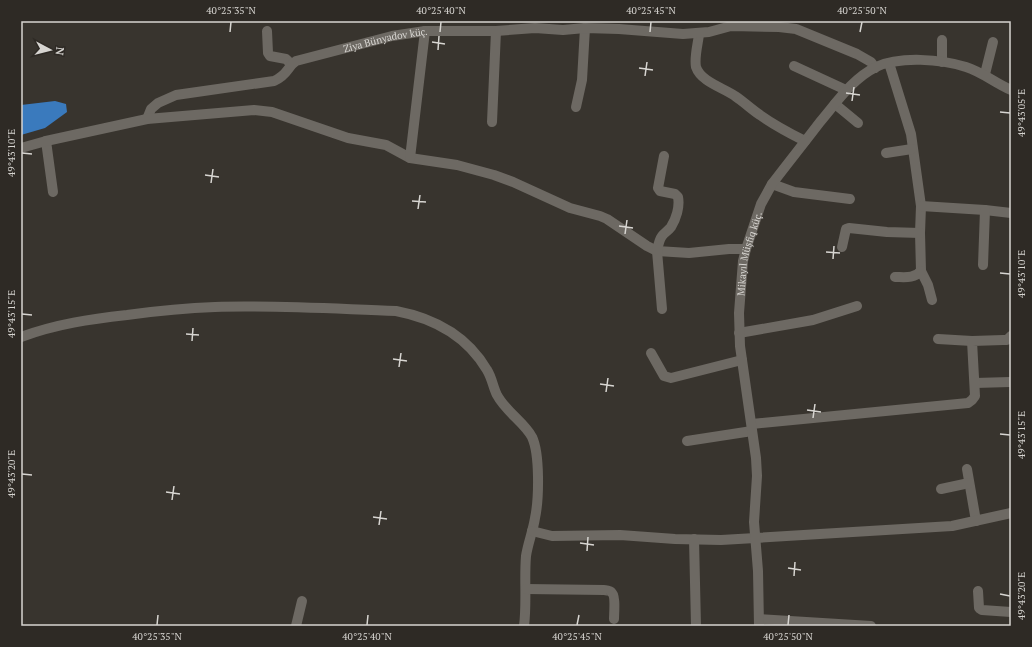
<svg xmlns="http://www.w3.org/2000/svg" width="1032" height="647" viewBox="0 0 1032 647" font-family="'PT Serif',serif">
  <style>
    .water { fill: #3a7abd }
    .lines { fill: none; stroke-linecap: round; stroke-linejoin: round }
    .minor { stroke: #6d6963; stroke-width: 10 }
    .ticks { fill: none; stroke: #d7d5d1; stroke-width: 1.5 }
    .labels { text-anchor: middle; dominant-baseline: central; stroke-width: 3; stroke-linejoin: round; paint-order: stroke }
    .street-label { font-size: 10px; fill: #d7d5d1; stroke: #2e2a25 }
    .neatline { fill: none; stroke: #d7d5d1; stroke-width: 1.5 }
    .ticks-label { font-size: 10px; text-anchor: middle; fill: #d7d5d1 }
  </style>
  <rect width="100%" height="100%" fill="#38342e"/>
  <!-- water -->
  <path class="water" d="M55,101L66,104L67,112L45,128L21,135V105Z"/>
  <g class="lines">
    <!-- minor -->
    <g class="minor">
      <path d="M267,31L268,53L270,56L286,59L291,64"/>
      <path d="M699,34C698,44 694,57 696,67C701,82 724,88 735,96C744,102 751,109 760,115C774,125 789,133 805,141"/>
      <path d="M942,62V40"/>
      <path d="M889,63L911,134L921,206L920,233L921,271L928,285L932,300"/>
      <path d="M794,66L846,90"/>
      <path d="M985,74L993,42"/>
      <path d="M835,104L858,123"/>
      <path d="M576,107L582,80L585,28"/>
      <path id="s1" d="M147,119L151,109L158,103L176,95L274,81C289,74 286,68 296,61L392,36L425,31H496L535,28L563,30L585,28L619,29L683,34L709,32L731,26L779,27L796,29L857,54L871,62L875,68"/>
      <path d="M492,122L496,31"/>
      <path d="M46,141L53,192"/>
      <path d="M21,148L46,141L147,119L254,110L272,112L348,138L386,145L410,158L457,165L494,175L513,182L570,208L600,216L607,219L647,246L657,251L689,253L729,249H746"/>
      <path d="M886,153L912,149"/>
      <path d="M410,158L425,31"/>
      <path d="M772,184L794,192L850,199"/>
      <path d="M921,206L985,210L1011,213"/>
      <path d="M842,247L846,229L849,228L887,232L920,233"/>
      <path d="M983,265L985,210"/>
      <path d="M895,277C904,277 914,279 921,271"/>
      <path d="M662,309L657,251C658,246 659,240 662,236C664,233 668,231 671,227C676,219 680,207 678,197L675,194L660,191L658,188L664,156"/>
      <path d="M739,333L813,320L857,306"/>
      <path d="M21,337C56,324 91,319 127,315C156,311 185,308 215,307C275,305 336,309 396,311C433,318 467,336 487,370C492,378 493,387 497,395C506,412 524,422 532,437C540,454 539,499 535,518C533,531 528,543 526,556C524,579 527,603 524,626"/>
      <path d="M938,339L972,341"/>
      <path d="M651,353L664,376L671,378L742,360"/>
      <path d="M975,383L1010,382"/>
      <path d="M752,424L968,403L972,400L975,396L972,341L1003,340H1007L1011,336"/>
      <path d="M687,441L752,431"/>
      <path d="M967,469L976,521"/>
      <path d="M941,489L969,483"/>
      <path d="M532,531L552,536L620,535L675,539L721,540L952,526L1011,513"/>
      <path d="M694,539L696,626"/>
      <path d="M526,589L604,590C605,590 611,591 611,592C616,595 614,613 614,619"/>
      <path d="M978,591L979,608L982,610L1011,612"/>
      <path d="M759,619L871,626"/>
      <path d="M296,626L302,601"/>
      <path id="s2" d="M759,626L758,571L754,522L757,476L756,458L740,346L739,313L743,261L746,249L761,204L772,184C788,163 804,143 820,122C837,102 852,79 876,67C900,56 941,59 966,67C982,72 995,83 1011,90"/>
    </g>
  </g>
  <!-- ticks -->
  <path class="ticks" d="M230,32L231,22M440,32L441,22M650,32L651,22M860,32L862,22M432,42L445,44M438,50L439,36M639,68L653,70M645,76L647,62M846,93L860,95M852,101L854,87M1000,112L1010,113M22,153L32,154M205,175L219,177M211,183L213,169M412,201L426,202M418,209L420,195M619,226L633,228M625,234L627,220M826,252L840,253M833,259L834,246M1000,273L1010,274M22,314L32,315M186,334L199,335M192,341L193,328M393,359L407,361M399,367L401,353M600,384L614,386M606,392L608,378M807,410L821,412M813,418L815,404M1000,434L1010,435M22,474L32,475M166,492L180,494M172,500L174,486M373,517L387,519M379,525L381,511M580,543L594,545M587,551L588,537M788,568L801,570M794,576L795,562M1000,594L1010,596M157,625L158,615M367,625L368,615M577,625L579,615M788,625L789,615"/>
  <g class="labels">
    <!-- street labels -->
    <g class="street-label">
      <text stroke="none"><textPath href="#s1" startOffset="261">Ziya Bünyadov küç.</textPath></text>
      <text stroke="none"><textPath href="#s2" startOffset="375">Mikayıl Müşfiq küç.</textPath></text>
    </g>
  </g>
  <!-- border -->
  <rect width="1032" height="647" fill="none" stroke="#2e2a25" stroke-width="44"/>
  <!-- north arrow -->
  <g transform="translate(50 50) rotate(97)" stroke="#2e2a25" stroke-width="3" paint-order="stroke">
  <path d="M0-3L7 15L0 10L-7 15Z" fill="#d7d5d1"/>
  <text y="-6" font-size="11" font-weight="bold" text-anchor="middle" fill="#d7d5d1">N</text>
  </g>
  <rect x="22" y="22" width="988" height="603" class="neatline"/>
  <g class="ticks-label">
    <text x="231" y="14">40°25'35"N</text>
    <text x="441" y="14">40°25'40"N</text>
    <text x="651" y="14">40°25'45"N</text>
    <text x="862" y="14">40°25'50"N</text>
    <text transform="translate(1021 113) rotate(-90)" y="4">49°43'05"E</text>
    <text transform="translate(11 153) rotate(-90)" y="4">49°43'10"E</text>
    <text transform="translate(1021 274) rotate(-90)" y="4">49°43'10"E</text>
    <text transform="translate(11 314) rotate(-90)" y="4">49°43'15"E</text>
    <text transform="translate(1021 435) rotate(-90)" y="4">49°43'15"E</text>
    <text transform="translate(11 474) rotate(-90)" y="4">49°43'20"E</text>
    <text transform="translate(1021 596) rotate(-90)" y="4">49°43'20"E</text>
    <text x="157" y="640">40°25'35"N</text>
    <text x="367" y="640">40°25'40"N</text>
    <text x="577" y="640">40°25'45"N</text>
    <text x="788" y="640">40°25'50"N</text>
  </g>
</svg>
